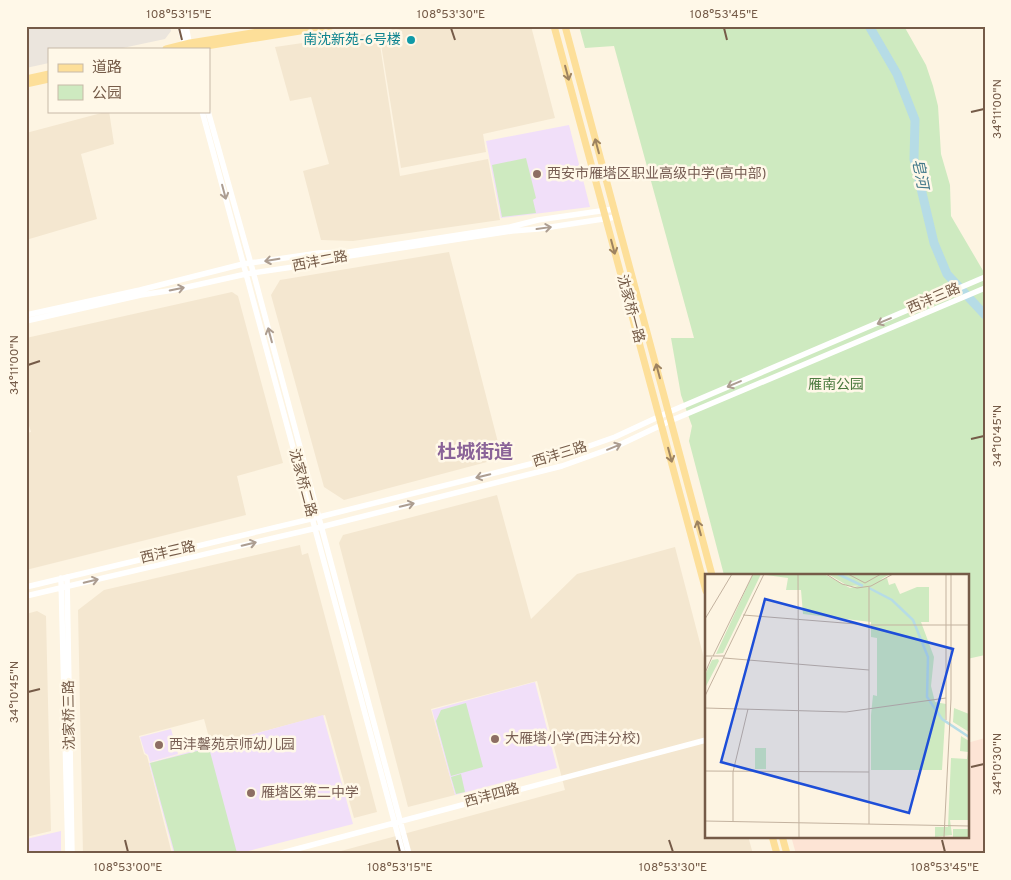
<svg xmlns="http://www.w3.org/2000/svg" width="1011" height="880" viewBox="0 0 1011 880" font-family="Overpass,'Noto Sans SC',sans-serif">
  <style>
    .residential { fill: #f4e7d0 }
    .commercial { fill: #fde4d5 }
    .industrial { fill: #ebe5dd }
    .education { fill: #f1dff9 }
    .green { fill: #ceeac0 }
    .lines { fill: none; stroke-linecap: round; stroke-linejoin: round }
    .river { stroke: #b6dce6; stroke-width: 9 }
    .minor { stroke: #fff; stroke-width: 5.5 }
    .major { stroke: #fddf99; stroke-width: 7 }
    .oneway { stroke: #9e8360 }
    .oneway2 { stroke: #ac9d91 }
    .ticks { fill: none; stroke: #755b48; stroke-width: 2 }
    .culture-dot { fill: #0f9aa8; stroke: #fff8e8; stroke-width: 2 }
    .education-dot { fill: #8d6e63; stroke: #fff8e8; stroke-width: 2 }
    .labels { text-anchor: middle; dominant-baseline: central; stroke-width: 5; stroke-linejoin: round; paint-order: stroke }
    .culture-label { font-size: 14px; fill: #0d838f; stroke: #fff8e8; text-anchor: end }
    .education-label { font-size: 14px; fill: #785e54; stroke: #fff8e8; text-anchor: start }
    .street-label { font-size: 14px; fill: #755b48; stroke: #fff8e8 }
    .park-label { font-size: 14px; fill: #4c7b40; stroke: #fff8e8 }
    .water-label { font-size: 15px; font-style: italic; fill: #417789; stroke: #fff8e8 }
    .district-label { font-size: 19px; font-weight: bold; fill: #8a6398; stroke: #fff8e8 }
    .inset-river { fill: none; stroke: #b6dce6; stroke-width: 2.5 }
    .inset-road { fill: none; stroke: #c3b29f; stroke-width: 1 }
    .view { fill: #1d4ed8; fill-opacity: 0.15; stroke: #1d4ed8; stroke-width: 2.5 }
    .inset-edge { fill: none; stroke: #755b48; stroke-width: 2.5 }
    .neatline { fill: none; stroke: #755b48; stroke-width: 2 }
    .ticks-label { font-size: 12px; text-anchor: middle; fill: #755b48 }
  </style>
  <rect width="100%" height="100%" fill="#fdf4e2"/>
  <!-- residential -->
  <path class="residential" d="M410,26H531L555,118L483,134L486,152L401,168L379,32Z
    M378,32L400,176L488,159L500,220L353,241L321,240L303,171L329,164L311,97L290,101L275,47Z
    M109,111L114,144L81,154L97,219L26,240V133Z
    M449,252L502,458L344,500L324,487L271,295L280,280Z
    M232,292L238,296L283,463L237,476L246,515L26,570V433L31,432L26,416V338Z
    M497,495L531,619L577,574L675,547L706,666V836H748L753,854H330L565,790L537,681L431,709L455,795L408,807L339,543L343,535Z
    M300,545L302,555L308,553L377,812L354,818L325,715L211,745L204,719L139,736L144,754L147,756L172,854H83L78,610L104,590Z
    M37,611L46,616L51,831L26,837V614Z"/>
  <!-- commercial -->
  <path class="commercial" d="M985,738V854H796L791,836H967V743Z"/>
  <!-- industrial -->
  <path class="industrial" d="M26,26H110L111,29L130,26H170L171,31L165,39L118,49H49V63L26,68Z"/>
  <!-- education -->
  <path class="education" d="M569,125L590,207L501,218L486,141Z
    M535,682L557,768L455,795L432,710Z
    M323,715L353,824L237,854H174L149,763Z
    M171,729L178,754L150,762L148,755L145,753L140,737Z
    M61,831V854H26V839Z"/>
  <!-- green -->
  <path class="green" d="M579,26H904L926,65L933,86L938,106L941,154L950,185L951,216L985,274V655L967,659V575H724L689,441L692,426L681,395L671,338H694L614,46L585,48Z
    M526,158L536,198L533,200L536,213L502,217L492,165Z
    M466,703L483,767L451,776L436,721L441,710Z
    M209,748L237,853L175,854L150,763Z
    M461,774L465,792L456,794L451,777Z"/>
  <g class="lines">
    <!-- river -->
    <path class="river" d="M869,26L897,74L915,120L914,159L934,243L947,274L985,315"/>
    <!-- minor -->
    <path class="minor" d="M180,26L185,48
      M186,26L190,47
      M202,111L403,854
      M208,111L251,264L409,854
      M26,315L140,290L243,264L319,253L349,252L510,227L538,220L614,209
      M26,321L141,295L174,290L246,274L320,263L349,256L512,231L538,229L616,217
      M67,577L72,854
      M61,578L68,854
      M26,587L319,517L558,457L615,437L669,412L985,277
      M26,596L321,527L562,466L615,447L670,421L985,288
      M278,854L706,740"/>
    <!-- major -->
    <path class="major" d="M554,26L706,591
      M565,26L712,575
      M166,49L190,43L296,26
      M188,49L331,26
      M26,79L49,74
      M26,84L49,79
      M772,836L777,854
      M782,836L787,854"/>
  </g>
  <!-- one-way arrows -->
  <defs><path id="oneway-shaft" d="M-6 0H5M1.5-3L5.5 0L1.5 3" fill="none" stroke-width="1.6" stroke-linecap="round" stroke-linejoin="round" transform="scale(1.25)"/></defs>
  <g class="oneway">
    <use href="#oneway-shaft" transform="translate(567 73) rotate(75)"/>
    <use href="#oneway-shaft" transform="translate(597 146) rotate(-105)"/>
    <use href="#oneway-shaft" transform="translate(613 247) rotate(75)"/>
    <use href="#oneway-shaft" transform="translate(658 371) rotate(-105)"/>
    <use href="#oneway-shaft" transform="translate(670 455) rotate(75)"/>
    <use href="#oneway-shaft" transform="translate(699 528) rotate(-105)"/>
  </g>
  <g class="oneway2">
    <use href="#oneway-shaft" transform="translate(224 192) rotate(75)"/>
    <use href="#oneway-shaft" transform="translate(544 228) rotate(-8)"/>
    <use href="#oneway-shaft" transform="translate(272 260) rotate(171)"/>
    <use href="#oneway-shaft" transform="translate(177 289) rotate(-11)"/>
    <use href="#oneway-shaft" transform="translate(884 321) rotate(157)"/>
    <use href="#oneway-shaft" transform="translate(270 335) rotate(-105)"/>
    <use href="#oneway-shaft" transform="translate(734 384) rotate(157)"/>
    <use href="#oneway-shaft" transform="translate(614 447) rotate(-22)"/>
    <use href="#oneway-shaft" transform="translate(483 476) rotate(166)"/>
    <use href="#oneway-shaft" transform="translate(407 505) rotate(-14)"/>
    <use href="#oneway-shaft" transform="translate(249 544) rotate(-13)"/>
    <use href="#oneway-shaft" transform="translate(91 581) rotate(-13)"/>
  </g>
  <!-- ticks -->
  <path class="ticks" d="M179,28L182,40M451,28L455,40M724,28L727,40M971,112L984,109M28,365L40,361M971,439L984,436M28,692L40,689M971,767L984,764M125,840L128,852M397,840L400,852M669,840L673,852M942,840L945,852"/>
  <!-- markers -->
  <circle class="culture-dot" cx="411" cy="40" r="5"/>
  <g class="education-dot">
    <circle cx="537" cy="174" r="5"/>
    <circle cx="495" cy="739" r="5"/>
    <circle cx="159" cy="745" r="5"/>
    <circle cx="251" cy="793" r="5"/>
  </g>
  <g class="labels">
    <!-- culture labels -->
    <g class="culture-label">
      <text x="401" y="40">南沈新苑-6号楼</text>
    </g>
    <!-- education labels -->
    <g class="education-label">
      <text x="547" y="174">西安市雁塔区职业高级中学(高中部)</text>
      <text x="505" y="739">大雁塔小学(西沣分校)</text>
      <text x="169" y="745">西沣馨苑京师幼儿园</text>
      <text x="261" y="793">雁塔区第二中学</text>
    </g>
    <!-- street labels -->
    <g class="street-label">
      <text transform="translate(320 262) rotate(-11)">西沣二路</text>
      <text transform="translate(934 299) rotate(-23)">西沣三路</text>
      <text transform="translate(630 309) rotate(75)">沈家桥一路</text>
      <text transform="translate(560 455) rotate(-17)">西沣三路</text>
      <text transform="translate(302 483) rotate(75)">沈家桥二路</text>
      <text transform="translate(168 553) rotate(-13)">西沣三路</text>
      <text transform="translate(70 715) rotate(-91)">沈家桥三路</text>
      <text transform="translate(492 796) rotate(-15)">西沣四路</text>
    </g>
    <!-- park labels -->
    <g class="park-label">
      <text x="836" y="385">雁南公园</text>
    </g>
    <!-- water labels -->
    <g class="water-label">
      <text transform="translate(919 174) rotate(79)">皂河</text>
    </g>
    <!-- district labels -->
    <g class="district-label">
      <text x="475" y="453">杜城街道</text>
    </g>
  </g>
  <!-- overview -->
  <g transform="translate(705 574)">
    <rect width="264" height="264" fill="#fdf4e2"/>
    <path d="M48,0H56L18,79L11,80ZM119,0L145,14L182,4L184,11L190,9L195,20L212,13H224V48H216L229,83L226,112L230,128L241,130L237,196H166V141L168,121L172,122V64L166,63V48L98,40L96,16H81L83,4L61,1ZM123,0H185L166,11L143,12ZM13,85L14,87L0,114V101L7,86ZM249,134L264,140V158L248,148ZM256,162L264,167V246H245L247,261L230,263V253H243L246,184L262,185L263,178L255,177ZM50,174H61V195H50ZM248,255H264V263H248Z" fill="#ceeac0"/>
    <path class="inset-river" d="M133,0L158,12M164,14L187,26L208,46L223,83L222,123L237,145L264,163"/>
    <path class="inset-road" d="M93,0L94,263M121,0L137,10L152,14L166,12L188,0M143,0L160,9L176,0M38,41L164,51H264M0,45L27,0M0,82H19M8,82L48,0M19,84L164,96M0,99L7,83M0,122L59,0M0,134L141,138L241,124M241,146V0M0,197L164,198M0,247L264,252M28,248V198L43,135M164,250V13M239,263L246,125V0"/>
    <path class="view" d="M60,25L248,75L204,239L16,188Z"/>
    <rect width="264" height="264" class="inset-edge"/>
  </g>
  <!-- border -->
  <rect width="1011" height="880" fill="none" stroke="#fff8e8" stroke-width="55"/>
  <!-- legend -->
  <rect x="48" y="48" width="162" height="65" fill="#fff8e8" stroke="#c8b9a8"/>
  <rect x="58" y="64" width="25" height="8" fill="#fddf99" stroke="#c8b9a8"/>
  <text x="92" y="72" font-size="15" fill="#755b48">道路</text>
  <rect x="58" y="85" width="25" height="15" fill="#ceeac0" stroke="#c8b9a8"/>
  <text x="92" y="98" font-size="15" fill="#755b48">公园</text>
  <rect x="28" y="28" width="956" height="824" class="neatline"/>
  <g class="ticks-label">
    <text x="179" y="18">108°53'15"E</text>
    <text x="451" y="18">108°53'30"E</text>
    <text x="724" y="18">108°53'45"E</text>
    <text transform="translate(997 109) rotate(-90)" y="4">34°11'00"N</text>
    <text transform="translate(14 365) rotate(-90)" y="4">34°11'00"N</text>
    <text transform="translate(997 436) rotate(-90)" y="4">34°10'45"N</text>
    <text transform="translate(14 692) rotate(-90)" y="4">34°10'45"N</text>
    <text transform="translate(997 764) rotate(-90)" y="4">34°10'30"N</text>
    <text x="128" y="871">108°53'00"E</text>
    <text x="400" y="871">108°53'15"E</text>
    <text x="673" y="871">108°53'30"E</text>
    <text x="945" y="871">108°53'45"E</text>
  </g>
</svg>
